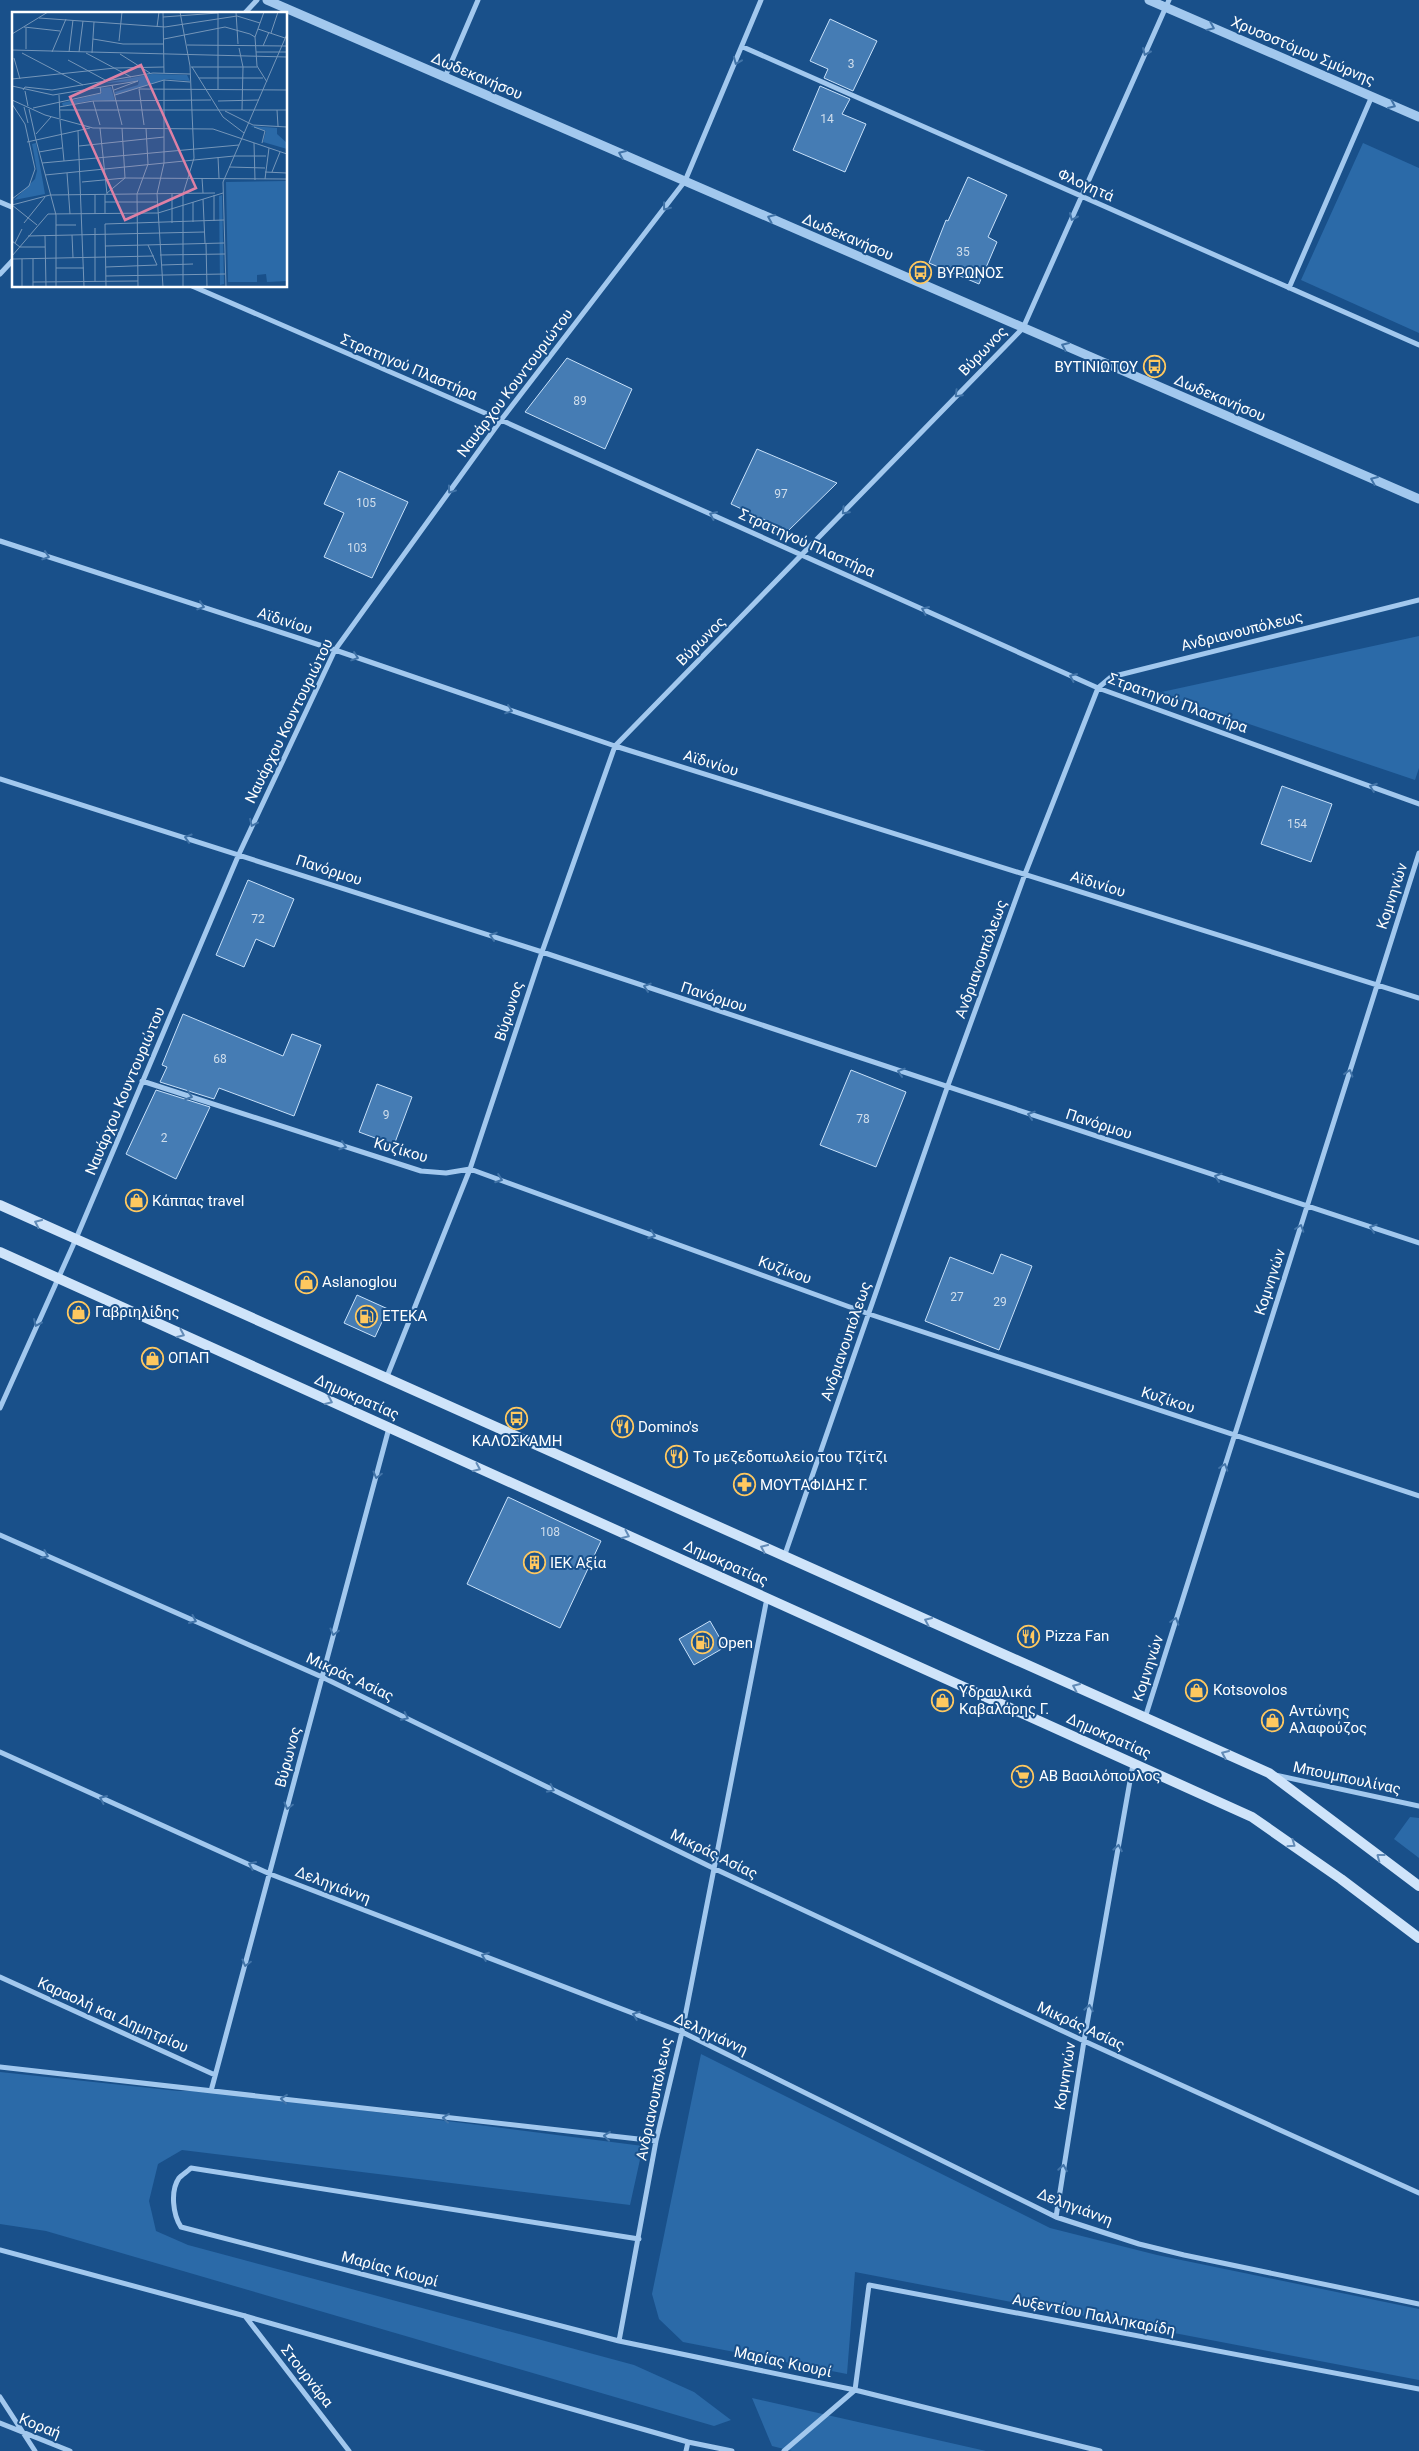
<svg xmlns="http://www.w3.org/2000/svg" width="1419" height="2451" viewBox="0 0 1419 2451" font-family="Roboto,sans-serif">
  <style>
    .green { fill: #2b6aa8 }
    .building { fill: #457cb4; stroke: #c8e1fa }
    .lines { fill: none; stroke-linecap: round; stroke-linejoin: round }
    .minor { stroke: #a2c8ee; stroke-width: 5 }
    .tertiary { stroke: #a2c8ee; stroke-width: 9 }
    .secondary { stroke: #cfe4fa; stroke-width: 10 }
    .oneway { stroke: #4274a8 }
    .oneway2 { stroke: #628bb7 }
    .labels { text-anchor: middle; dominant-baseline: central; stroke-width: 4; stroke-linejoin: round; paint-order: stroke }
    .number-label { font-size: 12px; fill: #d0deec }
    .street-label { font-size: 15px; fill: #fff; stroke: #19508a }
    .poi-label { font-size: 15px; fill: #fff; stroke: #19508a; text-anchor: start }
    .inset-road { fill: none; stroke: #7596b9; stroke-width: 1 }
    .view { fill: #dd80a5; fill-opacity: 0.15; stroke: #dd80a5; stroke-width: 2.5 }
    .inset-edge { fill: none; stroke: #fff; stroke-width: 2.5 }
  </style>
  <rect width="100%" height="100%" fill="#19508a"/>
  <!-- green -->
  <path class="green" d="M1363,143L1419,168V333L1301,280Z
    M1419,636V768L1415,780L1157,693Z
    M1410,1817L1419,1818V1858L1394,1839Z
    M701,2054L1050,2228L1157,2255L1419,2309V2380L855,2272L847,2374L683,2342L659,2319L652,2294Z
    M0,2072L178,2091H211L643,2146L630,2205L182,2150L158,2164L149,2201L156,2231L188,2245L634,2365L694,2392L731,2420L714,2426L46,2231L0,2224Z
    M752,2398L986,2451H792L772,2446Z"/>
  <!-- building -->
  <path class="building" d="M830,19L877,41L853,91L824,78L828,69L810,61Z
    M820,86L850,99L842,114L866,124L845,172L793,150Z
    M968,177L1007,195L988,237L997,242L979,284L929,263L946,220L948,221Z
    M567,358L632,389L605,449L525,412Z
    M757,449L837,483L788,531L731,504Z
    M339,471L408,502L372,578L324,557L344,513L324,504Z
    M1282,786L1332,804L1311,862L1261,844Z
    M248,880L294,899L274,947L256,939L244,967L216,955Z
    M183,1014L283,1056L292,1034L321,1045L294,1116L219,1088L214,1099L160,1082L167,1067L162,1065Z
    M851,1070L906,1092L876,1167L820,1145Z
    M377,1084L412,1097L394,1145L359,1132Z
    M156,1090L210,1107L176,1179L126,1154Z
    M1001,1254L1032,1266L999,1350L925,1321L950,1257L993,1274Z
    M357,1295L388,1309L375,1337L344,1323Z
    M508,1497L601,1541L560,1628L467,1584Z
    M710,1621L725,1647L694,1665L679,1639Z"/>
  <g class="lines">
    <!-- minor -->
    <path class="minor" d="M244,14L257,0
      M743,47L1419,345
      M445,77L478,0
      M0,202L14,208
      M0,274L14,259
      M192,286L501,420L1098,688L1419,804
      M1289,288L1372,96
      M0,541L335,650L615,746L1419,998
      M0,779L542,952L1419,1243
      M142,1081L421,1171L446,1173L470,1169L869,1314L1419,1496
      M386,1379L470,1169L542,952L615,746L1023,328L1169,0
      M0,1408L75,1241L239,854L335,650L501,420L685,181L761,0
      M0,1535L322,1677L713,1868L1084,2041L1419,2193
      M784,1557L947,1088L1025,874L1098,688L1111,677L1419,600
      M1145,1718L1419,853
      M0,1752L270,1874L682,2032L1056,2217L1139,2244L1184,2255L1419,2304
      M1275,1775L1419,1806
      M0,1977L215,2075
      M0,2067L656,2141
      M211,2091L389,1428
      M1056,2217L1084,2041L1133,1764
      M639,2239L191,2168C188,2171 182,2175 179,2178C170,2191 173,2215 181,2227L619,2341L855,2390L1100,2451
      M0,2250L245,2316L688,2442L732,2451
      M245,2316L349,2451
      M619,2341L656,2141L682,2032L767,1598
      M0,2397L35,2451
      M0,2423L70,2451
      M686,2451L688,2442
      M784,2451L855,2390L869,2285L1419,2389"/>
    <!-- tertiary -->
    <path class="tertiary" d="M267,0L1419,499
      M1149,0L1419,117"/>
    <!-- secondary -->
    <path class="secondary" d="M0,1205L1269,1773L1419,1886
      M0,1252L1252,1817L1341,1879L1419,1938"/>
  </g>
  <!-- one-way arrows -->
  <defs><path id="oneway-chevron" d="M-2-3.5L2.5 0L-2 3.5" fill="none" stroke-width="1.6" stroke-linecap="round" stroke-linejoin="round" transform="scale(1.25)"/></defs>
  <g class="oneway">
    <use href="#oneway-chevron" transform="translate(1211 27) rotate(23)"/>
    <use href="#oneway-chevron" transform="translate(1146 52) rotate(114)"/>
    <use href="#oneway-chevron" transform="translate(737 61) rotate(113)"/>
    <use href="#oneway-chevron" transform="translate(1392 105) rotate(24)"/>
    <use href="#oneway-chevron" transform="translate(622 154) rotate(-157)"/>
    <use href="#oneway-chevron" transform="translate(666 207) rotate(128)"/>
    <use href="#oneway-chevron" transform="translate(1073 217) rotate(114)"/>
    <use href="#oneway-chevron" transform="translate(771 218) rotate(-157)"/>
    <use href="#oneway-chevron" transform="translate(1065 346) rotate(-156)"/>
    <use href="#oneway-chevron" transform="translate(958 394) rotate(134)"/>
    <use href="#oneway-chevron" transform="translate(1374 480) rotate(-157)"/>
    <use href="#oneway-chevron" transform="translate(451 490) rotate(126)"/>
    <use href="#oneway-chevron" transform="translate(845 511) rotate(134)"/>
    <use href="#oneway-chevron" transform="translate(713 515) rotate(-156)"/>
    <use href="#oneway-chevron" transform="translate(46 556) rotate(18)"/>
    <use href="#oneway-chevron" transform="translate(201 606) rotate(18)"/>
    <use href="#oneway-chevron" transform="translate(925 610) rotate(-156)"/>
    <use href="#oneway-chevron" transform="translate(355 657) rotate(19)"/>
    <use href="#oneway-chevron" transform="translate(1073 677) rotate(-156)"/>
    <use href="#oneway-chevron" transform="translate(509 710) rotate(19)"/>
    <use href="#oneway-chevron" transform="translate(1373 787) rotate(-160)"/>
    <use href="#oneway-chevron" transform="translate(253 823) rotate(115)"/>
    <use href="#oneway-chevron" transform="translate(188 838) rotate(-163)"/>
    <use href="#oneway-chevron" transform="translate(493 936) rotate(-162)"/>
    <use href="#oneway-chevron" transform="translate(647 987) rotate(-162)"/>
    <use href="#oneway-chevron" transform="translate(901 1072) rotate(-162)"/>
    <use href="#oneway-chevron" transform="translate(1349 1073) rotate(-73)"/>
    <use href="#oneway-chevron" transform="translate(189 1096) rotate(18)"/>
    <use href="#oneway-chevron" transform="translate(1031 1115) rotate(-162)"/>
    <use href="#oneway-chevron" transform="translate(343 1146) rotate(18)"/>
    <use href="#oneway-chevron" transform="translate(1218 1177) rotate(-162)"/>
    <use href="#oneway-chevron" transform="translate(499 1179) rotate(20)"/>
    <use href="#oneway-chevron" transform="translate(1300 1228) rotate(-72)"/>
    <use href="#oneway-chevron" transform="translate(1373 1228) rotate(-162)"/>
    <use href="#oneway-chevron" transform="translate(652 1235) rotate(20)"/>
    <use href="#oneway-chevron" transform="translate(37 1323) rotate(114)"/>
    <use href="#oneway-chevron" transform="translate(1224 1467) rotate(-72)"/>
    <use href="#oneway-chevron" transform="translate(377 1475) rotate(105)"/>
    <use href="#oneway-chevron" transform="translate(45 1555) rotate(24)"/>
    <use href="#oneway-chevron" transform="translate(193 1620) rotate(24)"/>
    <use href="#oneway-chevron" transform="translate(1175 1621) rotate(-72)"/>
    <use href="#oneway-chevron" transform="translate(334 1632) rotate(105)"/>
    <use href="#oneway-chevron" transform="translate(405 1717) rotate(26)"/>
    <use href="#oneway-chevron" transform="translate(551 1789) rotate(26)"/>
    <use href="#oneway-chevron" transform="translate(103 1799) rotate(-156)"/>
    <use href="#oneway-chevron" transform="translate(288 1806) rotate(105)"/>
    <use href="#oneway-chevron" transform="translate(1118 1848) rotate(-80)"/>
    <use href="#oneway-chevron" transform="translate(252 1865) rotate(-156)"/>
    <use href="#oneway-chevron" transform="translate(485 1956) rotate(-159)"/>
    <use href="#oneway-chevron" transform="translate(246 1963) rotate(105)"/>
    <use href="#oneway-chevron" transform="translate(1089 2008) rotate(-80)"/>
    <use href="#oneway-chevron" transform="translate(636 2015) rotate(-159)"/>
    <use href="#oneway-chevron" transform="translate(284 2099) rotate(-174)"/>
    <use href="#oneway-chevron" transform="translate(446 2118) rotate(-174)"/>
    <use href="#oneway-chevron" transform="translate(607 2136) rotate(-174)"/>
    <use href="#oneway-chevron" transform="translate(1063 2168) rotate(-81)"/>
  </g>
  <g class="oneway2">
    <use href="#oneway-chevron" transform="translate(38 1223) rotate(-155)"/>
    <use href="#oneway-chevron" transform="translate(181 1334) rotate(24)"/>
    <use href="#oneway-chevron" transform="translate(329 1401) rotate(24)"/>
    <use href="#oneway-chevron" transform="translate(477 1468) rotate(24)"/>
    <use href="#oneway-chevron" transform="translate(626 1535) rotate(24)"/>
    <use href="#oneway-chevron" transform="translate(764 1548) rotate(-156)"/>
    <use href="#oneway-chevron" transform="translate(928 1621) rotate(-156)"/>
    <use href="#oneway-chevron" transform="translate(1076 1687) rotate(-156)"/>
    <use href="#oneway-chevron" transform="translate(1225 1754) rotate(-156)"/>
    <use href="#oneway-chevron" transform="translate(1292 1844) rotate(35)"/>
    <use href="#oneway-chevron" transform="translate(1380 1857) rotate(-143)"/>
  </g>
  <!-- icons -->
  <defs>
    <symbol id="bus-ring" viewBox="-11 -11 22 22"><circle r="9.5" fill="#19508a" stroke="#ffc85f" stroke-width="1.5"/><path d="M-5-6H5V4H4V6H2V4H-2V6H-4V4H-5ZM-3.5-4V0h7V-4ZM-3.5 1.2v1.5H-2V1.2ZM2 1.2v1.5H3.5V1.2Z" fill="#ffc85f"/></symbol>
    <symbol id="shop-ring" viewBox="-11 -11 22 22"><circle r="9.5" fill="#19508a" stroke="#ffc85f" stroke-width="1.5"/><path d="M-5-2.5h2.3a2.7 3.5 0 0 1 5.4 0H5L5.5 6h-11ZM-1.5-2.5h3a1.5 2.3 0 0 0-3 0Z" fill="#ffc85f"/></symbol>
    <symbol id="fuel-ring" viewBox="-11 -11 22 22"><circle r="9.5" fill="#19508a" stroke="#ffc85f" stroke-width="1.5"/><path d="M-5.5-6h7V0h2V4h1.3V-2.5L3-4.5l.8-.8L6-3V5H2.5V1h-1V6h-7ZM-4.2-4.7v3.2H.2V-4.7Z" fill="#ffc85f"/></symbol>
    <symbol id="restaurant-ring" viewBox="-11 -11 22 22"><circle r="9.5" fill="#19508a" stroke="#ffc85f" stroke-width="1.5"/><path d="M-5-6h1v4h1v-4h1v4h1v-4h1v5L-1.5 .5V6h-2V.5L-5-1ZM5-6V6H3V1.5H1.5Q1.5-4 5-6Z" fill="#ffc85f"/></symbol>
    <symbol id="pharmacy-ring" viewBox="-11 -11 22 22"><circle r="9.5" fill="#19508a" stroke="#ffc85f" stroke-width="1.5"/><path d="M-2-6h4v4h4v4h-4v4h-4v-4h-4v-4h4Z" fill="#ffc85f"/></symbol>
    <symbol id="building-ring" viewBox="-11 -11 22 22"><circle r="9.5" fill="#19508a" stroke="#ffc85f" stroke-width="1.5"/><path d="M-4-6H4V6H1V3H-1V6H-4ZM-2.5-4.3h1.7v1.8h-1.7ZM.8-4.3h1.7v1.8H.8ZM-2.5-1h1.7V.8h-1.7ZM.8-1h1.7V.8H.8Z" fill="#ffc85f"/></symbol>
    <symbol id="supermarket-ring" viewBox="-11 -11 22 22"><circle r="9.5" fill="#19508a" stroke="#ffc85f" stroke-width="1.5"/><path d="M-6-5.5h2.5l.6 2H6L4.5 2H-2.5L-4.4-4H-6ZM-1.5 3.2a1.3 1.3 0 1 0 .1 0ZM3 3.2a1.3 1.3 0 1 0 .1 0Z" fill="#ffc85f"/></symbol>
  </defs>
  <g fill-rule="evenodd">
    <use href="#bus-ring" x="908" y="260" width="25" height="25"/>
    <use href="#bus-ring" x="1142" y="354" width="25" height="25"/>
    <use href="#shop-ring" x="124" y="1188" width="25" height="25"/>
    <use href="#shop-ring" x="294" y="1270" width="25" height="25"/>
    <use href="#shop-ring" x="66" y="1300" width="25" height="25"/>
    <use href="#fuel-ring" x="354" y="1304" width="25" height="25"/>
    <use href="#shop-ring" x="140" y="1346" width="25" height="25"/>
    <use href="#bus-ring" x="504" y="1406" width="25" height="25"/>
    <use href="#restaurant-ring" x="610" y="1414" width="25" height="25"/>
    <use href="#restaurant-ring" x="664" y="1444" width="25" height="25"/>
    <use href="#pharmacy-ring" x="732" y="1472" width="25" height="25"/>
    <use href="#building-ring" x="522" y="1550" width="25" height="25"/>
    <use href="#restaurant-ring" x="1016" y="1624" width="25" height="25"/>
    <use href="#fuel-ring" x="690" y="1630" width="25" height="25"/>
    <use href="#shop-ring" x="1184" y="1678" width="25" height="25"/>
    <use href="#shop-ring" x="930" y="1688" width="25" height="25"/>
    <use href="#shop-ring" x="1260" y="1708" width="25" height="25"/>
    <use href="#supermarket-ring" x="1010" y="1764" width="25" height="25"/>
  </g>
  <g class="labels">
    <!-- number labels -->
    <g class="number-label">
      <text x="851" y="64">3</text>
      <text x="827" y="119">14</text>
      <text x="963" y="252">35</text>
      <text x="580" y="401">89</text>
      <text x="781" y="494">97</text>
      <text x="366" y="503">105</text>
      <text x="357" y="548">103</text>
      <text x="1297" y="824">154</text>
      <text x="258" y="919">72</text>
      <text x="220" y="1059">68</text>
      <text x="386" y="1115">9</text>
      <text x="863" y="1119">78</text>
      <text x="164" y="1138">2</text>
      <text x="957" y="1297">27</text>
      <text x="1000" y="1302">29</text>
      <text x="550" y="1532">108</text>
    </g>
    <!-- street labels -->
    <g class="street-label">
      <text transform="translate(1303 51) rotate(23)">Χρυσοστόμου Σμύρνης</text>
      <text transform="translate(477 76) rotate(23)">Δωδεκανήσου</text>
      <text transform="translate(1086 185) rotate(24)">Φλογητά</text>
      <text transform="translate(848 237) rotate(23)">Δωδεκανήσου</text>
      <text transform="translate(983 351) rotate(-46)">Βύρωνος</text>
      <text transform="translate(409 367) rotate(23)">Στρατηγού Πλαστήρα</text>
      <text transform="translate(515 383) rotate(-53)">Ναυάρχου Κουντουριώτου</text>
      <text transform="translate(1220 398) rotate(23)">Δωδεκανήσου</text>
      <text transform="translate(807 543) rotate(24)">Στρατηγού Πλαστήρα</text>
      <text transform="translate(285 621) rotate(18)">Αϊδινίου</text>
      <text transform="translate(1242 631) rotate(-14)">Ανδριανουπόλεως</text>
      <text transform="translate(701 641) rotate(-45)">Βύρωνος</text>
      <text transform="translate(1178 703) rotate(20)">Στρατηγού Πλαστήρα</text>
      <text transform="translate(289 721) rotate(-64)">Ναυάρχου Κουντουριώτου</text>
      <text transform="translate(711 763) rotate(17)">Αϊδινίου</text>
      <text transform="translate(329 870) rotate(18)">Πανόρμου</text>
      <text transform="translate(1098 884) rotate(17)">Αϊδινίου</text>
      <text transform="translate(1392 896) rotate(-72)">Κομνηνών</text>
      <text transform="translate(981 959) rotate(-70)">Ανδριανουπόλεως</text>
      <text transform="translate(714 997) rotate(18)">Πανόρμου</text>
      <text transform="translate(509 1011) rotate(-72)">Βύρωνος</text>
      <text transform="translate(125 1091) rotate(-67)">Ναυάρχου Κουντουριώτου</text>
      <text transform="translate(1099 1124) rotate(18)">Πανόρμου</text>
      <text transform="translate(401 1150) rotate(16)">Κυζίκου</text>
      <text transform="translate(785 1270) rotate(20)">Κυζίκου</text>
      <text transform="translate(1270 1282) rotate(-72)">Κομνηνών</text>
      <text transform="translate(846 1341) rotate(-71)">Ανδριανουπόλεως</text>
      <text transform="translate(357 1397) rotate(24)">Δημοκρατίας</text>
      <text transform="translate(1168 1400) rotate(18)">Κυζίκου</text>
      <text transform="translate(726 1563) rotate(24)">Δημοκρατίας</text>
      <text transform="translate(1148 1668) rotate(-72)">Κομνηνών</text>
      <text transform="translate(350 1677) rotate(25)">Μικράς Ασίας</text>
      <text transform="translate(1109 1736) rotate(24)">Δημοκρατίας</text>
      <text transform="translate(288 1757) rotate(-75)">Βύρωνος</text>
      <text transform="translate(1347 1778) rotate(12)">Μπουμπουλίνας</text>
      <text transform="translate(714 1854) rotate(26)">Μικράς Ασίας</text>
      <text transform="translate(333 1885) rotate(21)">Δεληγιάννη</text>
      <text transform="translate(113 2015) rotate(24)">Καραολή και Δημητρίου</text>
      <text transform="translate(1081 2026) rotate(25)">Μικράς Ασίας</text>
      <text transform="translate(711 2034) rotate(25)">Δεληγιάννη</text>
      <text transform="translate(1065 2076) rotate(-81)">Κομνηνών</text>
      <text transform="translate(654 2099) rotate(-78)">Ανδριανουπόλεως</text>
      <text transform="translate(1075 2207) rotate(21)">Δεληγιάννη</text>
      <text transform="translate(390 2269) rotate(15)">Μαρίας Κιουρί</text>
      <text transform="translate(1094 2315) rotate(11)">Αυξεντίου Παλληκαρίδη</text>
      <text transform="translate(783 2362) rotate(12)">Μαρίας Κιουρί</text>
      <text transform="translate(307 2376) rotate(52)">Στουρνάρα</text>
      <text transform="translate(40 2426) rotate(22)">Κοραή</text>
    </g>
    <!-- poi labels -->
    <g class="poi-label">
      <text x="937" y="273">ΒΥΡΩΝΟΣ</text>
      <text x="1138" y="367" text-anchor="end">ΒΥΤΙΝΙΩΤΟΥ</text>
      <text x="152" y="1201">Κάππας travel</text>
      <text x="322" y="1282">Aslanoglou</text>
      <text x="95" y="1312">Γαβριηλίδης</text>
      <text x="382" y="1316">ΕΤΕΚΑ</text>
      <text x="168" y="1358">ΟΠΑΠ</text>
      <text x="638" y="1427">Domino's</text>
      <text x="517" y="1441" text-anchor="middle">ΚΑΛΟΣΚΑΜΗ</text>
      <text x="693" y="1457">Το μεζεδοπωλείο του Τζίτζι</text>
      <text x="760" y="1485">ΜΟΥΤΑΦΙΔΗΣ Γ.</text>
      <text x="550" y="1563">ΙΕΚ Αξία</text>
      <text x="1045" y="1636">Pizza Fan</text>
      <text x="718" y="1643">Open</text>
      <text x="1213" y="1690">Kotsovolos</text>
      <text x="959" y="1692">Υδραυλικά<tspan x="959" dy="17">Καβαλάρης Γ.</tspan></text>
      <text x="1289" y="1711">Αντώνης<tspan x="1289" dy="17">Αλαφούζος</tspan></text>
      <text x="1039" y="1776">ΑΒ Βασιλόπουλος</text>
    </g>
  </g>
  <!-- overview -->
  <g transform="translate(12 12)">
    <rect width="275" height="275" fill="#19508a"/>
    <path d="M140,62L175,63L178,69L154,67L104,83L103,80L126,73L127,69L93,71ZM99,75L103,89L81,88L51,94L50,91L90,81L88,76ZM238,114L265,116V122L275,131V137L251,130L254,119ZM24,131L33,182L2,188L23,167L25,159L20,132ZM275,169V269L255,270L254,262L245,263V270H216L214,170ZM210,183L212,272L208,273L207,184Z" fill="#2b6aa8"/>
    <path class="inset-road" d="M151,0L152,61M168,0L178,54L182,146L171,182V275M224,0L226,32M151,5L206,1M27,6L153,15L225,4L248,11M12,15L48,19M145,15L147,0M246,17L273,26M259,21L266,0M0,22L36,0M243,25L252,0M81,27L111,32H152M152,27L213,15L238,22L243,25L245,54L255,70M107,29L110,0M175,33L275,34M251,34L257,20M227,36L231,55L230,98M14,37V16M0,38L275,45M40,40L54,7M57,40L61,8M67,40L71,9M244,40H275M10,41L71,73M74,41L119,65M80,41L82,10M108,42L138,61M2,46L8,67M56,48L95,69M179,55H245M180,55L211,105L232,121M187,66H251M0,67L103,56L152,55M100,73L110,113M0,74L41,83L126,69L102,78M127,77L275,78M127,77L132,113M206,77V0M11,78L13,75L40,78L141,61L178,62M13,79L16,94M47,83L48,106M103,83L152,68L178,70M0,88L33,103L81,116L201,117L275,142M81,89L88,113M206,89L247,88M0,92L13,112L23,157L17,174L0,187M12,95L16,111M47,95L81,89L199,88M21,96L89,81L88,75M48,98H275M265,98L266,114M213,99L241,113L275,115M48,108L52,149M242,115L253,119L250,131M88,116L95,182M66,119L72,275M24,122L39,105M15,130L24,128L17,97M242,131L243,168M67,134L152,125M27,140L50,136M206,145L207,166M30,151L227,133M217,155L253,156M253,160L275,161M260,160L268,140M55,161L58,202M33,163L222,144H254M190,166L191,181M253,167L257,136M70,170L113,166L275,167M95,181L113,166L110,116M160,182V211M83,183V202M93,183V202M202,183V209M191,187L193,231M93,190H145M181,190V210M0,193L38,183L203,181M0,193L25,213M12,211L33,185M44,213H64M83,216V270M60,223L61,246M16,224L192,220M33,224L34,275M0,229L8,235H33M3,231L10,217M194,231L195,275M93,234L212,231M148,243L213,242M0,244L36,202L146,201L211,181M0,247L142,244M10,247V275M21,247V275M150,253L181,252M94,255L145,253L136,233M44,256H72M94,264L213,262M21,270L126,269M44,275V203L24,128L78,116M94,275L93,212L212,208M126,275L125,182L136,152L134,116M151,275L145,182L152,151V68M214,275L211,170L275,22"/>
    <path class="view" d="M129,53L184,176L113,208L58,85Z"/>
    <rect width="275" height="275" class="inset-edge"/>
  </g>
</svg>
